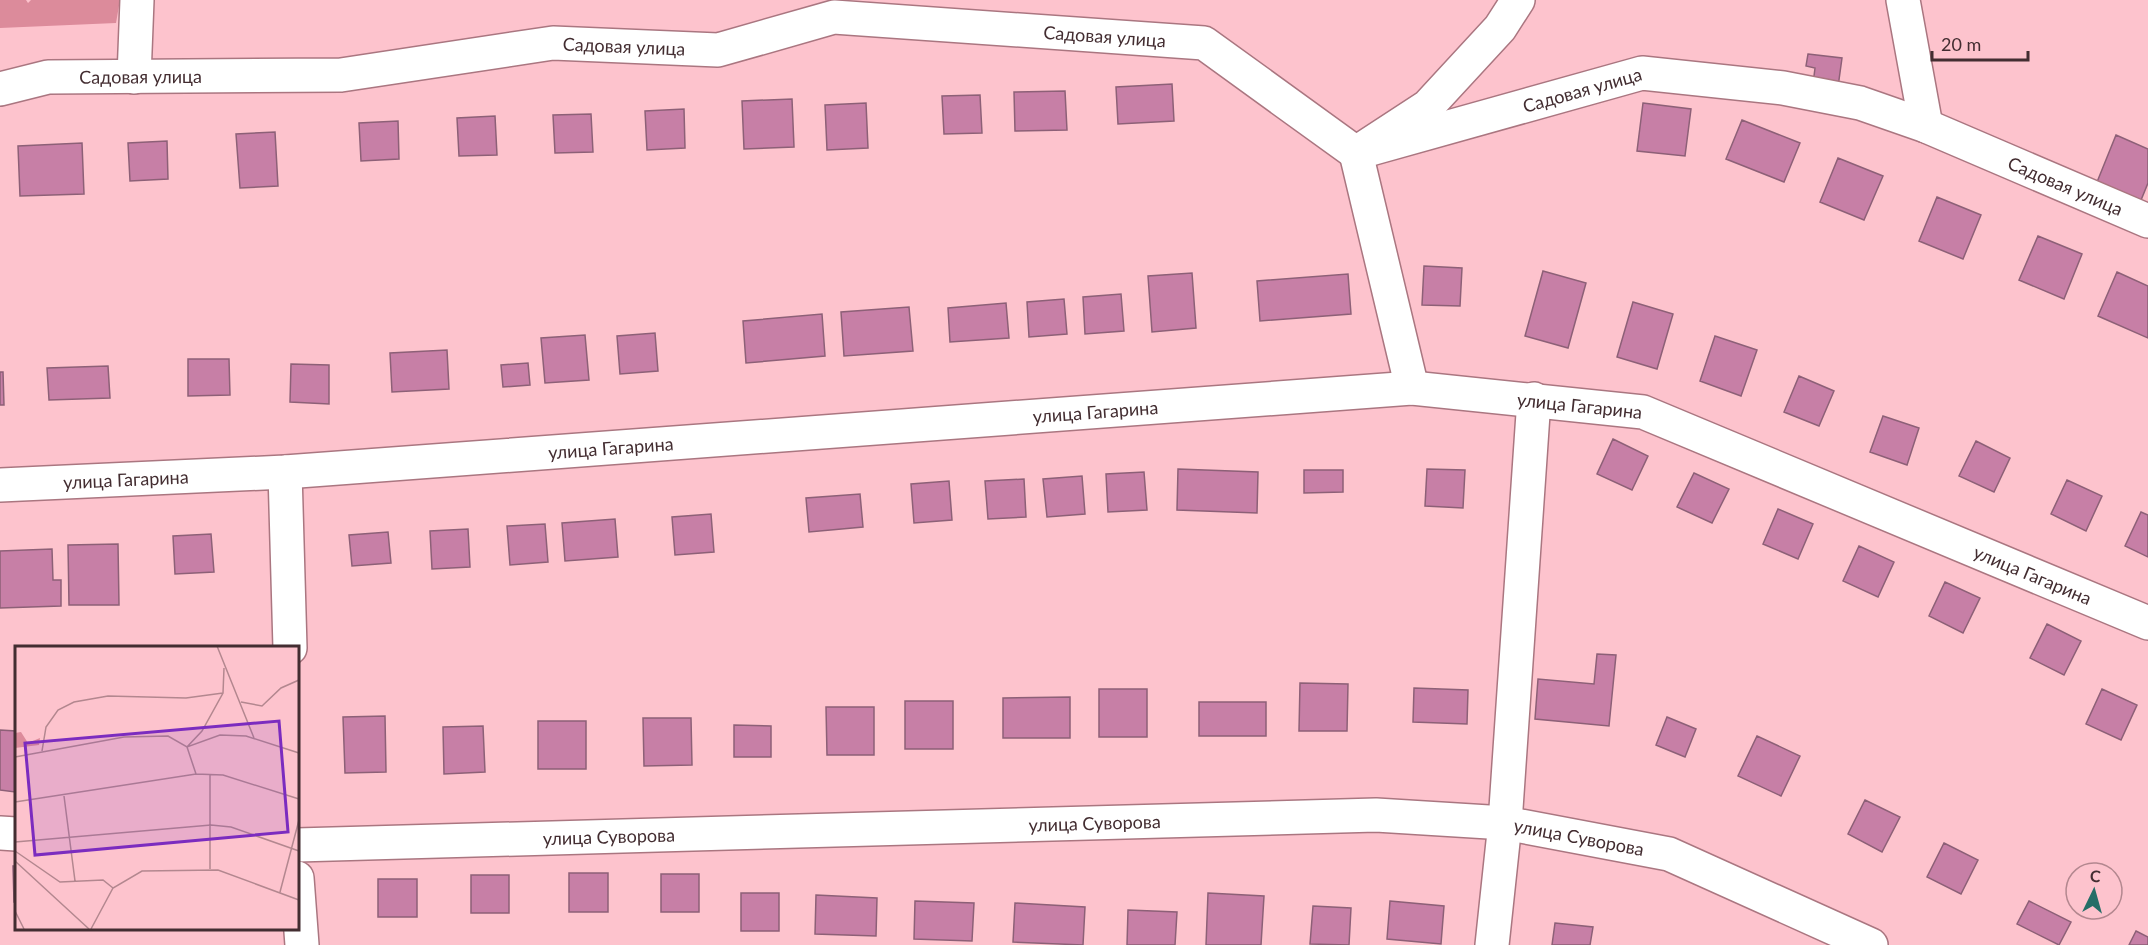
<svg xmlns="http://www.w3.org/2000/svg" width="2148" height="945" viewBox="0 0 2148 945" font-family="Lato,sans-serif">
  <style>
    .forest { fill: #dc8b9b }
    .building { fill: #c77fa6; stroke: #8d6077; stroke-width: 1.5 }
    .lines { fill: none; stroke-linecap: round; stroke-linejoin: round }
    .street-casing { stroke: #aa7680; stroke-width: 36 }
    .street { stroke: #fff; stroke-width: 33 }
    .labels { text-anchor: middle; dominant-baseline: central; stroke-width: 5; stroke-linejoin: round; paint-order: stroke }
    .street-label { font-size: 18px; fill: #432d31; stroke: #fdc3cd }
    .inset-road { fill: none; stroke: #b3878f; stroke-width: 1.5 }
    .view { fill: #7b2cbf; fill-opacity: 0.15; stroke: #7b2cbf; stroke-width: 3 }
    .inset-edge { fill: none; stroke: #432d31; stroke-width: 3 }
  </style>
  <rect width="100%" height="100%" fill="#fdc3cd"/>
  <!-- forest -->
  <path class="forest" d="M0,0H26L28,3L31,0H120L116,23L0,28Z"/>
  <!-- building -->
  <path class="building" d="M1808,54L1842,58L1838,87L1813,84L1815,68L1806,66Z
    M1172,84L1174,121L1118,124L1116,87Z
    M1065,91L1067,130L1015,131L1014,92Z
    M980,95L982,133L944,134L942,96Z
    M792,99L794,147L744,149L742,101Z
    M866,103L868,148L827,150L825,105Z
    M1643,103L1691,109L1685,156L1637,151Z
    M684,109L685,148L647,150L645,111Z
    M591,114L593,152L555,153L553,115Z
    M495,116L497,155L459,156L457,118Z
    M1742,120L1800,143L1784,182L1726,159Z
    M398,121L399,159L361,161L359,123Z
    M275,132L278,186L240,188L236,134Z
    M2116,135L2148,149V183L2139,205L2095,187Z
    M167,141L168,179L130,181L128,143Z
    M82,143L84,194L20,196L18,146Z
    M1838,158L1883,176L1864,220L1820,202Z
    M1937,197L1981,215L1963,259L1919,241Z
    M2038,236L2082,254L2064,299L2019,280Z
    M1424,266L1462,268L1460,306L1422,305Z
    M1543,271L1586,283L1568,348L1525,336Z
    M2117,272L2148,286V338L2098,316Z
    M1192,273L1196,328L1152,332L1148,276Z
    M1348,274L1351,314L1260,321L1257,281Z
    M1121,294L1124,331L1085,334L1083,297Z
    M1064,299L1067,334L1029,337L1027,302Z
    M1633,302L1673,314L1657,369L1617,357Z
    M1006,303L1009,338L950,342L948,308Z
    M909,307L913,351L844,356L841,312Z
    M822,314L825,356L746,363L743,321Z
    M655,333L658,371L620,374L617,336Z
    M585,335L589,380L545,383L541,338Z
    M1715,336L1757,350L1741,396L1700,381Z
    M447,350L449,389L392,392L390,353Z
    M188,359H229L230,395L188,396Z
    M528,363L530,385L503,387L501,365Z
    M291,364L329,365V404L290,402Z
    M108,366L110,398L49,400L47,368Z
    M0,372H3L4,405H0Z
    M1799,376L1834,391L1819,426L1784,412Z
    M1883,416L1919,428L1907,465L1870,452Z
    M1613,439L1648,456L1632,490L1597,474Z
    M1976,441L2010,458L1994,492L1959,476Z
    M1178,469L1258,472L1257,513L1177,510Z
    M1427,469L1465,470L1463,508L1425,506Z
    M1304,470H1343V492L1304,493Z
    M1144,472L1147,510L1108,512L1106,474Z
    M1694,473L1729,489L1712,523L1677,507Z
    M1082,476L1085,514L1047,517L1043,479Z
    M1024,479L1026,517L988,519L985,481Z
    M2067,480L2102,496L2086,531L2051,514Z
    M949,481L952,520L914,523L911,484Z
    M860,494L863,527L809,532L806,498Z
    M1778,509L1813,524L1798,559L1763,544Z
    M2141,512L2148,515V557L2125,546Z
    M711,514L714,552L675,555L672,517Z
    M615,519L618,557L565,561L562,523Z
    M545,524L548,562L510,565L507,526Z
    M468,529L470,567L432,569L430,531Z
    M388,532L391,563L352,566L349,535Z
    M211,534L214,572L175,574L173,536Z
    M118,544L119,605H69L68,545Z
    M1859,546L1894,562L1878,597L1843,581Z
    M52,549L53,580H61V606L0,608V551Z
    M1945,582L1980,598L1963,633L1929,616Z
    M2047,624L2081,641L2064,675L2030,658Z
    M1597,654L1616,655L1609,726L1535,719L1538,679L1594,684Z
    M1300,683L1348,684L1347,731H1299Z
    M1414,688L1468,690L1467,724L1413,722Z
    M1099,689H1147V737H1099Z
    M2102,689L2137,705L2121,740L2086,724Z
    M1070,697V738H1003V698Z
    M905,701H953V749H905Z
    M1199,702H1266V736H1199Z
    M826,707H874V755H827Z
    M385,716L386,772L345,773L343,717Z
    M1667,717L1696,729L1685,757L1656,745Z
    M643,718H691L692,765L644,766Z
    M538,721H586V769H538Z
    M734,725L771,726V757H734Z
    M483,726L485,772L444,774L443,727Z
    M0,730L16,731L15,792L0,790Z
    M1757,736L1800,756L1781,796L1738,776Z
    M1865,800L1900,817L1882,852L1848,834Z
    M1944,843L1978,860L1961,894L1927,877Z
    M13,866H16V902H14Z
    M569,873H608V912H569Z
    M661,874H699V912H661Z
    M471,875H509V913H471Z
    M378,879H417V917H378Z
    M741,893H779V931H741Z
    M1208,893L1264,896L1261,945H1206Z
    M816,895L877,898L876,936L815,934Z
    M915,901L974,903L972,941L914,939Z
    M1390,901L1444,906L1441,944L1387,939Z
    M2029,901L2071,922L2059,945L2017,924Z
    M1015,903L1085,907L1083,945L1013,942Z
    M1313,906L1351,908L1349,945L1310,944Z
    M1128,910L1177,912L1175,945H1127Z
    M1555,923L1593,927L1590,945H1552Z
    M2136,931L2148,937V945H2129Z"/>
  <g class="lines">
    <defs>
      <g id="street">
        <path d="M1903,0L1926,126"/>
        <path d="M134,77L137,0"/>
        <path id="s1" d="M0,89L48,77L341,75L553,43L718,50L834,17L1204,43L1356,153L1642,73L1783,88L1860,103L1926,126L2148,221"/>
        <path d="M1412,388L1356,153L1428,106L1500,28L1518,0"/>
        <path d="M285,472L290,648"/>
        <path id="s2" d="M0,485L285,472L1412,388L1643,412L2148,623"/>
        <path d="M0,833L16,834"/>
        <path id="s3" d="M297,845L1376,815L1505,823L1669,854L1871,945"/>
        <path d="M297,878L302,945"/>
        <path d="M1492,945L1505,823L1534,399"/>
      </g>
    </defs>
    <!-- street casing -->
    <use href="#street" class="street-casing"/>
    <!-- street -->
    <use href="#street" class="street"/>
  </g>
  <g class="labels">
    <!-- street labels -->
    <g class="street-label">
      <text stroke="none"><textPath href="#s1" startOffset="1114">Садовая улица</textPath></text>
      <text stroke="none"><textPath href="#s1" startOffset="628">Садовая улица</textPath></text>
      <text stroke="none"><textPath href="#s1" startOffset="142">Садовая улица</textPath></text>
      <text stroke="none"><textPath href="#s1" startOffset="1636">Садовая улица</textPath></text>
      <text stroke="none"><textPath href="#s1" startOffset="2140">Садовая улица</textPath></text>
      <text stroke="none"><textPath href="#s2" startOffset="1584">улица Гагарина</textPath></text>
      <text stroke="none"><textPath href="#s2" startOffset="1098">улица Гагарина</textPath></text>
      <text stroke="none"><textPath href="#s2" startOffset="612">улица Гагарина</textPath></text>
      <text stroke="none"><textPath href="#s2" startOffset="126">улица Гагарина</textPath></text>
      <text stroke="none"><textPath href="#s2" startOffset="2070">улица Гагарина</textPath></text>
      <text stroke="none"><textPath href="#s3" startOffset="798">улица Суворова</textPath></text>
      <text stroke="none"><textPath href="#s3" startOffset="312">улица Суворова</textPath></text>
      <text stroke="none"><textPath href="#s3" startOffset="1284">улица Суворова</textPath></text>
    </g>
  </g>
  <!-- overview -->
  <g transform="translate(15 646)">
    <rect width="284" height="284" fill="#fdc3cd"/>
    <path d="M6,86L13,97L25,92L24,99L0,102V87Z" fill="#dc8b9b"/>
    <path class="inset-road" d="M202,0L239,92M226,56L247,60L266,42L284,34M27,105L31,81L43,64L59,56L93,50L171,52L208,47M0,111L109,91L153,90L172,101L205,89L231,90L284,107M181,128L172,101L187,85L208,47L209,22M195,128V223M49,150L60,235M0,156L181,128L208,129L284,153M0,196L196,179L216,181L284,205M0,205L45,236L88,234L98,242M0,215L74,283M265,246L284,174M0,265L9,283M76,283L98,242L127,225L203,224L284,254"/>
    <path class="view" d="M264,75L273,186L20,209L10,97Z"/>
    <rect width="284" height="284" class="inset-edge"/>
  </g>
  <!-- north arrow -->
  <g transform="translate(2094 891) rotate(5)"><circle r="28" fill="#fdc3cd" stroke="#b3878f" stroke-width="1.5"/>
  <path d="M0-4.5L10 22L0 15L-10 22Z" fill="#246e67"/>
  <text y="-9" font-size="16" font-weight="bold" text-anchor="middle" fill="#432d31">С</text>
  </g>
  <!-- scale -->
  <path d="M1932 51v9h96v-9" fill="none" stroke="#432d31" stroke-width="3"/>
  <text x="1941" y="51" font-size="18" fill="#432d31" stroke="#fdc3cd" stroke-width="4.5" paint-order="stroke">20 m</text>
</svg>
